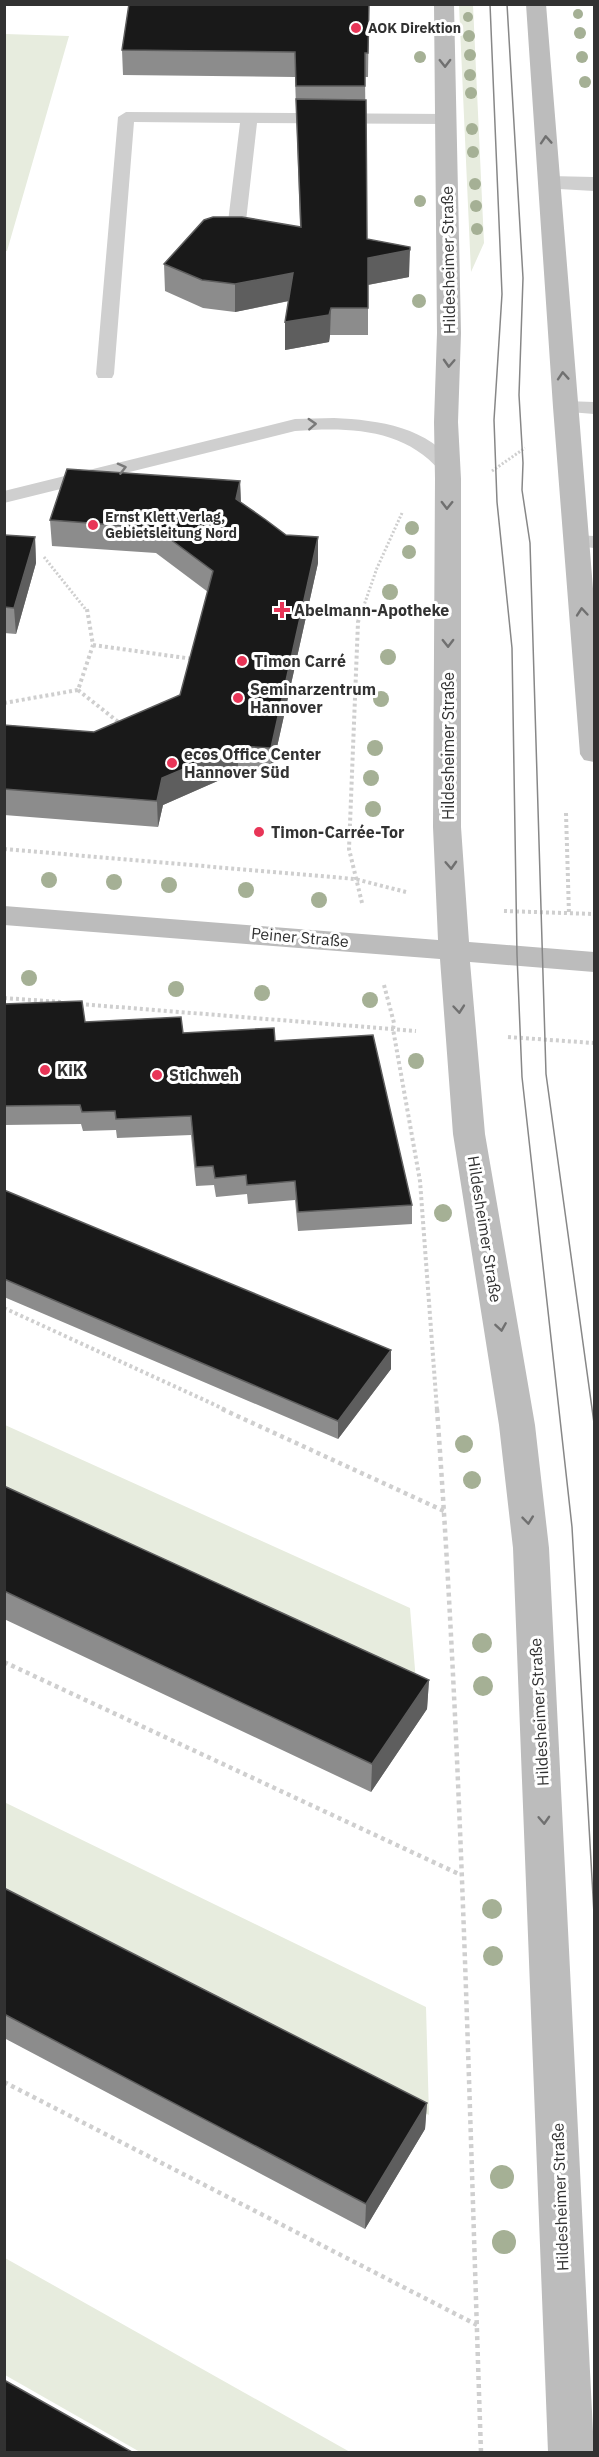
<svg xmlns="http://www.w3.org/2000/svg" width="599" height="2457" viewBox="0 0 599 2457" font-family="'IBM Plex Sans',sans-serif">
  <style>
    .green { fill: #e7ecde }
    .lines { fill: none; stroke-linecap: round; stroke-linejoin: round }
    .path-far2 { stroke: #cfcfcf; stroke-width: 3; stroke-dasharray: 2 2; stroke-linecap: butt }
    .path-far1 { stroke: #cfcfcf; stroke-width: 4; stroke-dasharray: 3 3; stroke-linecap: butt }
    .path { stroke: #cfcfcf; stroke-width: 4.5; stroke-dasharray: 4 4; stroke-linecap: butt }
    .lane { fill: #cfcfcf; fill-rule: evenodd }
    .street { fill: #cfcfcf; fill-rule: evenodd }
    .secondary { fill: #bcbcbc; fill-rule: evenodd }
    .tram { stroke: #878787; stroke-width: 1.5 }
    .tree { fill: #a5b095 }
    .wall { fill: #8c8c8c }
    .shaded-wall { fill: #5e5e5e }
    .building { fill: #191919; stroke: #5e5e5e; stroke-width: 1.5 }
    .oneway { stroke: #707070 }
    .oneway2 { stroke: #797979 }
    .poi-dot { fill: #e83557; stroke: #fff; stroke-width: 2 }
    .labels { text-anchor: middle; dominant-baseline: central; stroke-width: 6; stroke-linejoin: round; paint-order: stroke }
    .far-poi-label { font-size: 14px; font-weight: bold; fill: #323232; stroke: #fff; text-anchor: start }
    .street-label { font-size: 16px; fill: #323232; stroke: #fff }
    .poi-label { font-size: 16px; font-weight: bold; fill: #323232; stroke: #fff; text-anchor: start }
  </style>
  <rect width="100%" height="100%" fill="#fff"/>
  <!-- green -->
  <path class="green" d="M459,5H473L484,243L471,272Z
    M5,34L69,36L7,251H4Z
    M5,1425L410,1608L417,1694L5,1504Z
    M4,1802L426,2007L429,2115L5,1901Z
    M5,2258L350,2452H140L5,2375Z"/>
  <g class="lines">
    <!-- path-far2 -->
    <path class="path-far2" d="M492,471L525,448
      M44,557L87,611
      M362,611L377,568L402,513"/>
    <!-- path-far1 -->
    <path class="path-far1" d="M93,645L193,659
      M78,690L122,725
      M4,703L78,690L93,645L87,609
      M566,813L569,914
      M4,849L355,879L406,892
      M362,903L349,849L358,622L362,609
      M504,911L594,914
      M384,985L394,1023L393,1029L420,1181L437,1410
      M4,998L61,1002
      M80,1004L416,1031
      M508,1037L594,1043
      M4,1308L226,1410"/>
    <!-- path -->
    <path class="path" d="M222,1409L444,1511
      M437,1409C462,1756 469,2104 481,2452
      M4,1662L461,1875
      M4,2082L477,2325"/>
    <!-- lane -->
    <path class="lane" d="M126,112L446,114L454,119L446,124L257,123L245,230L242,234H230L227,230L240,123L134,122L114,374L112,378H98L96,374L118,117Z
      M565,401L594,402V414L558,411L556,407L558,403Z
      M334,418C379,420 429,427 457,467L454,471H440C404,428 348,427 295,431L4,503V491L295,419Z
      M576,535L594,536V548L569,545L566,541L569,537Z"/>
    <!-- street -->
    <path class="street" d="M549,176L594,177V191L541,188L538,183L541,178Z"/>
    <!-- secondary -->
    <path class="secondary" d="M434,4H454L461,333L458,422L461,479V827L469,942L594,952V972L470,962L485,1134L535,1425L549,1548L594,2452H548L513,1548L499,1425L453,1134L440,959L4,925V906L438,940L433,827L435,479L434,422L437,333Z
      M526,4H546L594,601V762L584,760L580,754L553,407Z"/>
    <!-- tram -->
    <path class="tram" d="M490,4L502,294L494,420L497,502L512,648L517,955L522,1077L572,1527L594,1914
      M507,4L523,278L519,395L523,463L522,490L530,543L546,1074L594,1423"/>
  </g>
  <!-- trees -->
  <g class="tree">
    <circle cx="578" cy="14" r="5"/>
    <circle cx="468" cy="17" r="5"/>
    <circle cx="580" cy="33" r="6"/>
    <circle cx="469" cy="36" r="6"/>
    <circle cx="470" cy="55" r="6"/>
    <circle cx="420" cy="57" r="6"/>
    <circle cx="582" cy="57" r="6"/>
    <circle cx="470" cy="75" r="6"/>
    <circle cx="585" cy="82" r="6"/>
    <circle cx="471" cy="93" r="6"/>
    <circle cx="472" cy="129" r="6"/>
    <circle cx="473" cy="152" r="6"/>
    <circle cx="475" cy="184" r="6"/>
    <circle cx="420" cy="201" r="6"/>
    <circle cx="476" cy="206" r="6"/>
    <circle cx="477" cy="229" r="6"/>
    <circle cx="419" cy="301" r="7"/>
    <circle cx="412" cy="528" r="7"/>
    <circle cx="409" cy="552" r="7"/>
    <circle cx="390" cy="592" r="8"/>
    <circle cx="388" cy="657" r="8"/>
    <circle cx="381" cy="699" r="8"/>
    <circle cx="375" cy="748" r="8"/>
    <circle cx="371" cy="778" r="8"/>
    <circle cx="373" cy="809" r="8"/>
    <circle cx="49" cy="880" r="8"/>
    <circle cx="114" cy="882" r="8"/>
    <circle cx="169" cy="885" r="8"/>
    <circle cx="246" cy="890" r="8"/>
    <circle cx="319" cy="900" r="8"/>
    <circle cx="29" cy="978" r="8"/>
    <circle cx="176" cy="989" r="8"/>
    <circle cx="262" cy="993" r="8"/>
    <circle cx="370" cy="1000" r="8"/>
    <circle cx="416" cy="1061" r="8"/>
    <circle cx="443" cy="1213" r="9"/>
    <circle cx="464" cy="1444" r="9"/>
    <circle cx="472" cy="1480" r="9"/>
    <circle cx="482" cy="1643" r="10"/>
    <circle cx="483" cy="1686" r="10"/>
    <circle cx="492" cy="1909" r="10"/>
    <circle cx="493" cy="1956" r="10"/>
    <circle cx="502" cy="2177" r="12"/>
    <circle cx="504" cy="2242" r="12"/>
  </g>
  <!-- wall -->
  <path class="wall" d="M369,4L368,77H365L367,239L409,277L368,285V335H330L329,342L285,350V322L289,301L235,312L203,308L165,291L164,264L300,227L295,77L123,75L122,50Z
    M240,481L241,502L286,535L318,537V563L271,774L238,772L163,805L158,827L4,815V725L94,732L180,695L208,592L156,553L52,546L50,520Z
    M4,535L35,537L36,563L16,634L4,633Z
    M4,1004L85,1022L183,1033L275,1041L412,1205V1224L298,1231L295,1200L248,1204L247,1194L216,1197L214,1185L196,1186L191,1135L117,1138L116,1130L83,1131L81,1124L4,1125Z
    M4,1190L391,1369L338,1439L4,1297Z
    M4,1486L429,1680L427,1709L371,1792L4,1619Z
    M4,1888L427,2103L425,2129L365,2229L4,2038Z"/>
  <!-- shaded-wall -->
  <path class="shaded-wall" d="M410,250L409,277L367,285L368,258Z
    M293,273V300L235,312V284Z
    M331,308L330,335L329,342L285,350V322Z
    M240,481L241,507L236,499Z
    M35,537L36,563L16,634L14,608Z
    M318,537V563L271,774V748Z
    M238,746V772L163,805L158,827L157,801L162,778Z
    M391,1350V1369L338,1439V1421Z
    M429,1680L427,1709L371,1792L372,1764Z
    M427,2103L425,2129L365,2229L366,2204Z"/>
  <!-- building -->
  <path class="building" d="M129,4H369L368,53H365V86H296L295,52L122,50Z
    M296,99L366,100L367,239L410,247V250L368,258V308H331L329,315L285,322L293,273L235,284L202,280L164,264L204,220L213,217H242L301,227Z
    M67,469L240,481L236,499L266,520L286,535L318,537L271,748L238,746L162,778L157,801L4,789V725L94,732L180,695L213,571L155,528L50,520Z
    M4,535L35,537L14,608L4,607Z
    M82,1001L85,1022L181,1017L183,1033L274,1028L275,1041L373,1035L412,1205L298,1212L295,1181L247,1185L246,1175L215,1178L213,1166L196,1167L191,1116L116,1119L115,1111L82,1112L80,1105L4,1106V1004Z
    M4,1190L391,1350L338,1421L4,1279Z
    M4,1486L429,1680L372,1764L4,1591Z
    M4,1888L427,2103L366,2204L4,2014Z
    M4,2380L132,2452H4Z"/>
  <!-- one-way arrows -->
  <defs><path id="oneway-chevron" d="M-2-3.5L2.5 0L-2 3.5" fill="none" stroke-width="1.6" stroke-linecap="round" stroke-linejoin="round" transform="scale(1.5)"/></defs>
  <g class="oneway">
    <use href="#oneway-chevron" transform="translate(445 63) rotate(89)"/>
    <use href="#oneway-chevron" transform="translate(546 140) rotate(-94)"/>
    <use href="#oneway-chevron" transform="translate(449 363) rotate(93)"/>
    <use href="#oneway-chevron" transform="translate(563 376) rotate(-94)"/>
    <use href="#oneway-chevron" transform="translate(447 505) rotate(91)"/>
    <use href="#oneway-chevron" transform="translate(582 612) rotate(-95)"/>
    <use href="#oneway-chevron" transform="translate(448 643) rotate(89)"/>
    <use href="#oneway-chevron" transform="translate(451 865) rotate(87)"/>
    <use href="#oneway-chevron" transform="translate(459 1009) rotate(85)"/>
    <use href="#oneway-chevron" transform="translate(501 1327) rotate(81)"/>
    <use href="#oneway-chevron" transform="translate(528 1520) rotate(84)"/>
    <use href="#oneway-chevron" transform="translate(544 1820) rotate(87)"/>
  </g>
  <g class="oneway2">
    <use href="#oneway-chevron" transform="translate(312 424) rotate(-3)"/>
    <use href="#oneway-chevron" transform="translate(122 468) rotate(-14)"/>
  </g>
  <!-- markers -->
  <g class="poi-dot">
    <circle cx="356" cy="28" r="6"/>
    <circle cx="93" cy="525" r="6"/>
    <path d="M279 601h6v6h6v6h-6v6h-6v-6h-6v-6h6z"/>
    <circle cx="242" cy="661" r="6"/>
    <circle cx="238" cy="698" r="6"/>
    <circle cx="172" cy="763" r="6"/>
    <circle cx="259" cy="832" r="6"/>
    <circle cx="45" cy="1070" r="6"/>
    <circle cx="157" cy="1075" r="6"/>
  </g>
  <g class="labels">
    <!-- far-poi labels -->
    <g class="far-poi-label">
      <text x="368" y="28">AOK Direktion</text>
      <text x="105" y="517">Ernst Klett Verlag,<tspan x="105" dy="16">Gebietsleitung Nord</tspan></text>
    </g>
    <!-- street labels -->
    <g class="street-label">
      <text transform="translate(448 260) rotate(-91)">Hildesheimer Straße</text>
      <text transform="translate(448 746) rotate(-90)">Hildesheimer Straße</text>
      <text transform="translate(300 937) rotate(5)">Peiner Straße</text>
      <text transform="translate(485 1229) rotate(81)">Hildesheimer Straße</text>
      <text transform="translate(539 1712) rotate(-93)">Hildesheimer Straße</text>
      <text transform="translate(560 2197) rotate(-92)">Hildesheimer Straße</text>
    </g>
    <!-- poi labels -->
    <g class="poi-label">
      <text x="294" y="610">Abelmann-Apotheke</text>
      <text x="254" y="661">Timon Carré</text>
      <text x="250" y="689">Seminarzentrum<tspan x="250" dy="18">Hannover</tspan></text>
      <text x="184" y="754">ecos Office Center<tspan x="184" dy="18">Hannover Süd</tspan></text>
      <text x="271" y="832">Timon-Carrée-Tor</text>
      <text x="57" y="1070">KiK</text>
      <text x="169" y="1075">Stichweh</text>
    </g>
  </g>
  <!-- border -->
  <rect width="599" height="2457" fill="none" stroke="#323232" stroke-width="12"/>
</svg>
